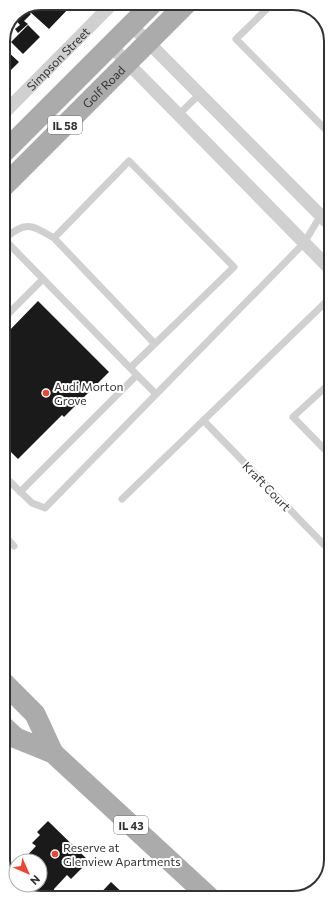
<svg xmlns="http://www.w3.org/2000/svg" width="334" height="901" viewBox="0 0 334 901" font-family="Commissioner,sans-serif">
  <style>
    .building { fill: #1a1a1a }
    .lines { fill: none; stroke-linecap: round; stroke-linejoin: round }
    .lane { stroke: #d0d0d0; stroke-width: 7 }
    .street { stroke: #d0d0d0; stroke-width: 13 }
    .primary { stroke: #ababab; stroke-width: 21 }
    .poi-dot { fill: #ec4633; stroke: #fff; stroke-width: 1.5 }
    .labels { text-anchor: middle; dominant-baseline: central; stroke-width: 4; stroke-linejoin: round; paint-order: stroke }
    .shield { fill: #fff; stroke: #707070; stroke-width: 1 }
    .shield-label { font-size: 11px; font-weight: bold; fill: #333 }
    .street-label { font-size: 12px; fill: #333; stroke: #fff }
    .poi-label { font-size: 12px; fill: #333; stroke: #fff; text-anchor: start }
    .rim { fill: none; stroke: #333; stroke-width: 2 }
  </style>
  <rect width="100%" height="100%" fill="#fff"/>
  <!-- building -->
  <path class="building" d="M41,3H65L70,7L49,29L29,11L34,6Z
    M26,9L31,14L24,21L28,24L18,33L15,29L20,25L13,17L14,14Z
    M28,25L40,37L23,54L11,42Z
    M6,50L19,62L3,78V53Z
    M38,301L109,372L64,417L62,415L18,459L4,445V336Z
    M48,821L89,861L71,879L67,875L54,889V896L55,898H39L16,889L6,872L9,874L16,867V885H40V861H22L36,846L32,843L40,835L37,832Z
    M111,882L127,897L96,898Z"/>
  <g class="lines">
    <!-- lane -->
    <path class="lane" d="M273,3L236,39L330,134
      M178,115L200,94
      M4,239C26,221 30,224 54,238
      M3,240L4,239L137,375L20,492
      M4,318L43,279
      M130,368L234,267L129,161L54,238L155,344
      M137,375L156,394
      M330,383L293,417L330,455
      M204,421L330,551
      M4,476L32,503L45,508L304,243L321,215
      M122,499L330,298
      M4,535L14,546"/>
    <!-- street -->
    <g class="street">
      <path d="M131,25L330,225"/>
      <path d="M111,46L330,269"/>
      <path id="s1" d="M3,114L113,3"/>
    </g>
    <!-- primary -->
    <g class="primary">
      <path d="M3,153L153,3"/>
      <path id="s2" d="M3,187L187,3"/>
      <path d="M4,683L35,714L53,753"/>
      <path d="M4,727L16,738L53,753L209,897"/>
    </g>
  </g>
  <!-- markers -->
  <g class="poi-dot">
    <circle cx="46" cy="393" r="4"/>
    <circle cx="55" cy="854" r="4"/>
  </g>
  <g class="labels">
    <!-- shield labels -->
    <g class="shield">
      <rect x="48" y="116" width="34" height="18" rx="3"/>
      <rect x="114" y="816" width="34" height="18" rx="3"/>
    </g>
    <g class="shield-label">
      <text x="65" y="125">IL 58</text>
      <text x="131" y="825">IL 43</text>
    </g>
    <!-- street labels -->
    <g class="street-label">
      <text stroke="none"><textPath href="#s1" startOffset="78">Simpson Street</textPath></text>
      <text stroke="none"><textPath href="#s2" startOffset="142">Golf Road</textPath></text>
      <text transform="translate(267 486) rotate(46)">Kraft Court</text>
    </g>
    <!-- poi labels -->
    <g class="poi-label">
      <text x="54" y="386">Audi Morton<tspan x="54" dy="14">Grove</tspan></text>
      <text x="63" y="847">Reserve at<tspan x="63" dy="14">Glenview Apartments</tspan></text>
    </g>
  </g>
  <!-- crop -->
  <path d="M0 0H334V901H0ZM41 10H293A31 31 0 0 1 324 41V860A31 31 0 0 1 293 891H41A31 31 0 0 1 10 860V41A31 31 0 0 1 41 10Z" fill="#fff" fill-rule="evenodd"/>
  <path class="rim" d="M41 10H293A31 31 0 0 1 324 41V860A31 31 0 0 1 293 891H41A31 31 0 0 1 10 860V41A31 31 0 0 1 41 10Z"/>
  <!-- north arrow -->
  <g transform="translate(28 873) rotate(135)"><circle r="19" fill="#ffffff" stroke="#adadad"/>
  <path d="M0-3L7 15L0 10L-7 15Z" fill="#ec4633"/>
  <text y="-6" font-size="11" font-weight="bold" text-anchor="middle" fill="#333333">N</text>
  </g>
</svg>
